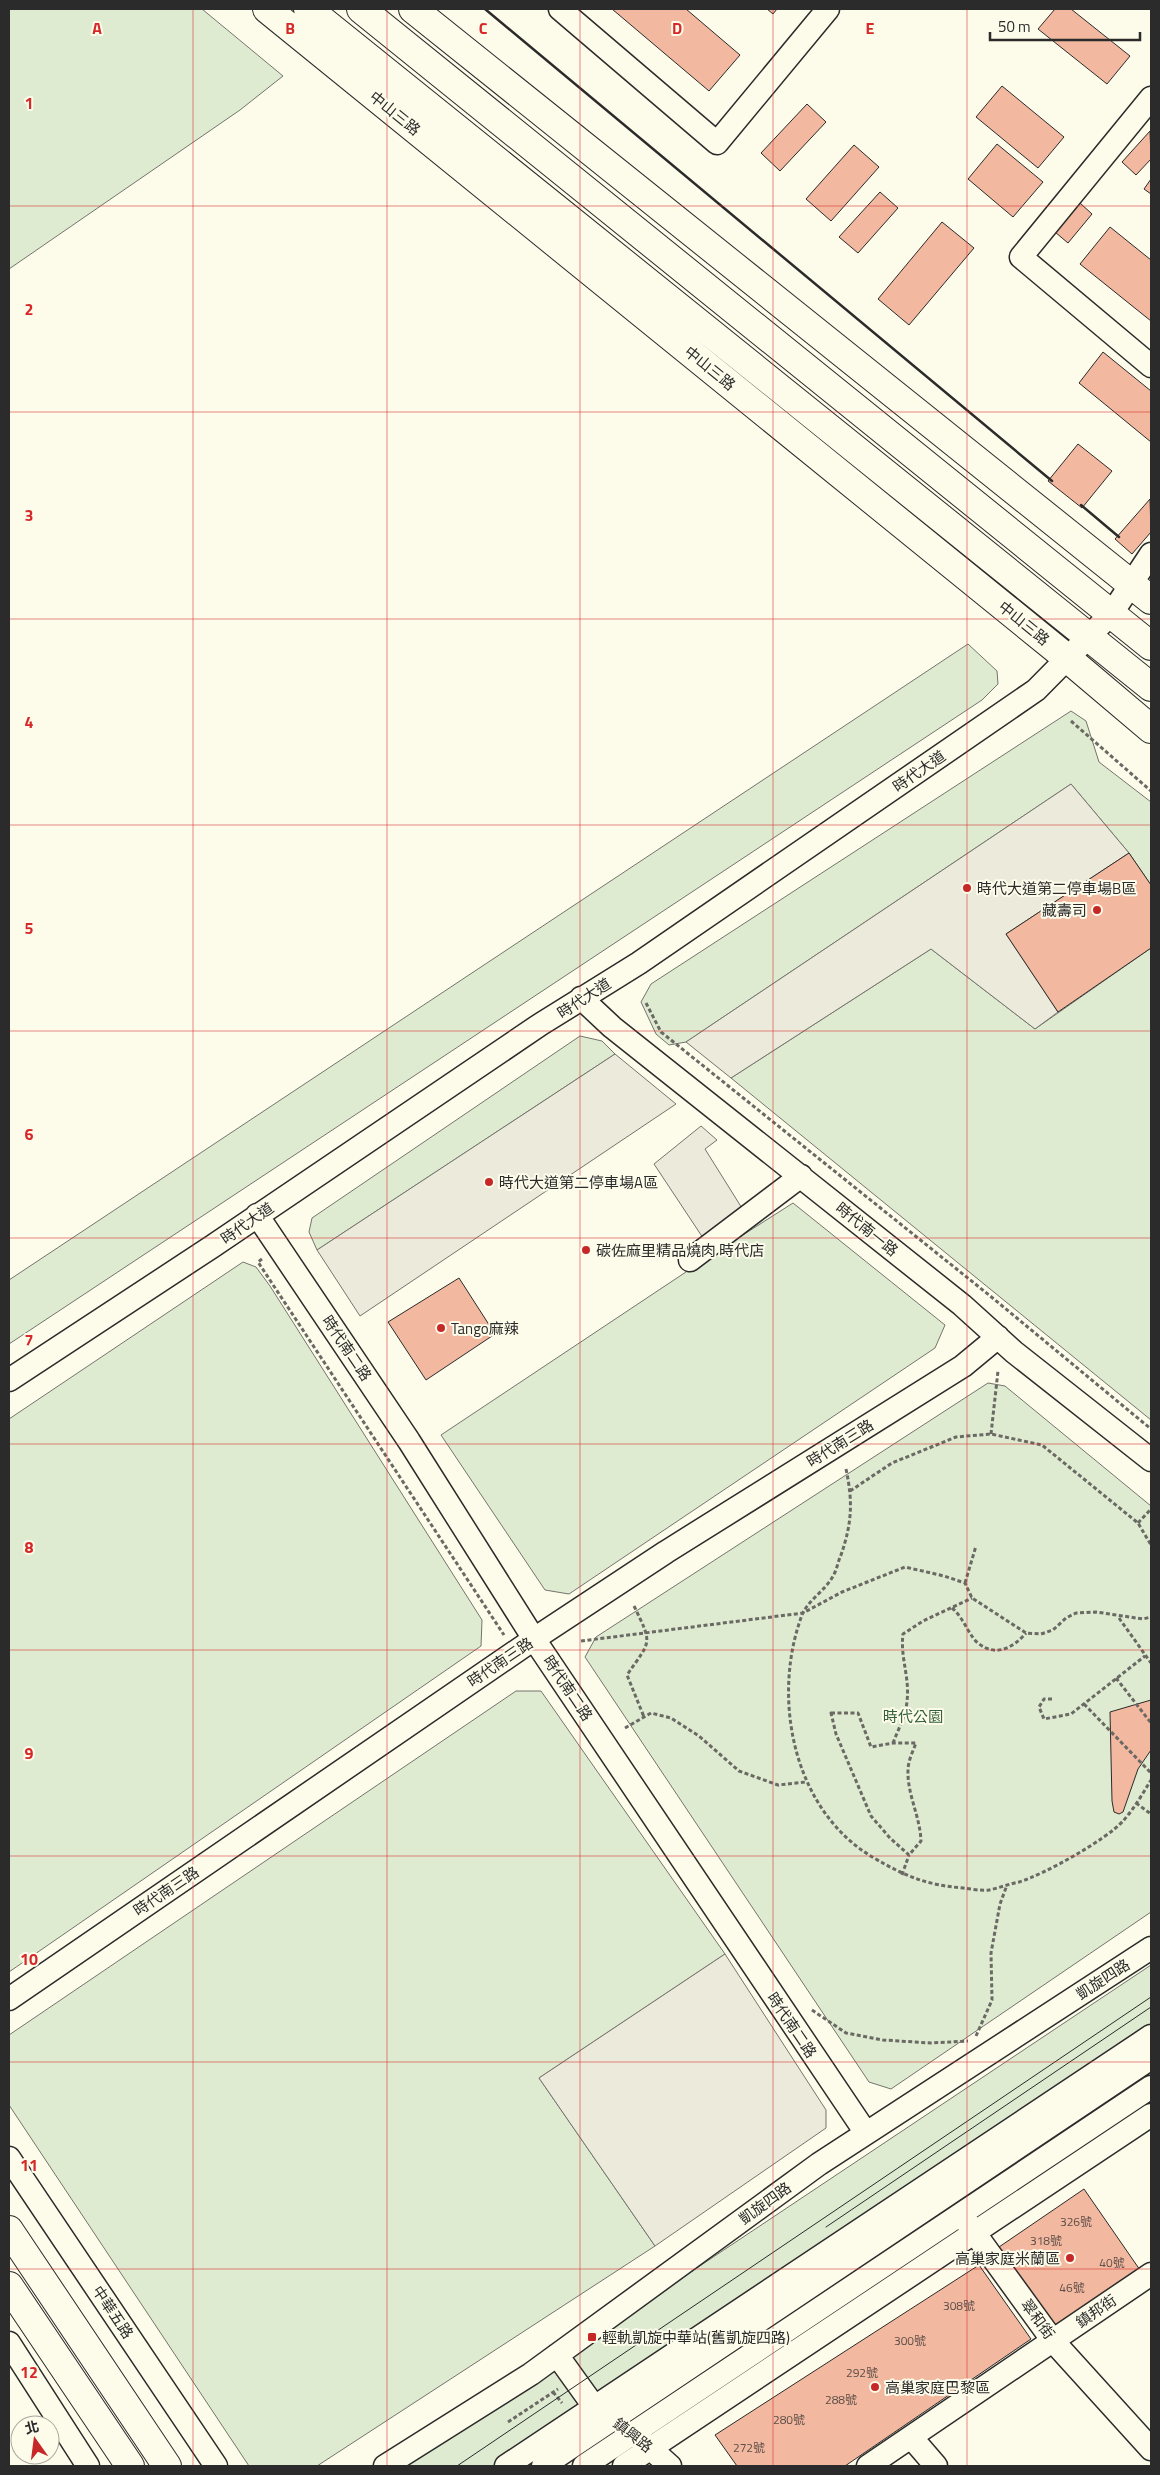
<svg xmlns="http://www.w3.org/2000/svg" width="1160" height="2475" viewBox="0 0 1160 2475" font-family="'Titillium Web','Noto Sans TC',sans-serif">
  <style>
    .green { fill: #deebd1; stroke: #74746e }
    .parking { fill: #eceadb; stroke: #74746e }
    .building { fill: #f2b8a0; stroke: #2b2b2b }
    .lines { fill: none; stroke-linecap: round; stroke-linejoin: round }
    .minor-casing { stroke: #2b2b2b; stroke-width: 25 }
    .major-casing { stroke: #2b2b2b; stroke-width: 30 }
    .path { stroke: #6a6964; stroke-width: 3; stroke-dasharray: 4 2.5; stroke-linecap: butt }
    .minor { stroke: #fdfbea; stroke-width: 22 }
    .major { stroke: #fdfbea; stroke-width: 28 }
    .tram { stroke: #2b2b2b; stroke-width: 1 }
    .wall { stroke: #2b2b2b; stroke-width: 2.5 }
    .grid { fill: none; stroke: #d62828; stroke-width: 1; stroke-opacity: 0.55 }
    .poi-dot { fill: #c62828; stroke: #fdfbea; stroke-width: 2 }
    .labels { text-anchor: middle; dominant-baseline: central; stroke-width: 4; stroke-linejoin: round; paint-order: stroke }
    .number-label { font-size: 12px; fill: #5d4e48 }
    .street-label { font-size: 15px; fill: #2b2b2b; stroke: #fdfbea }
    .poi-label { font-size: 15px; fill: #2b2b2b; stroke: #fdfbea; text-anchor: start }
    .park-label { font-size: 15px; fill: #34623c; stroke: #fdfbea }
    .grid-label { font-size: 16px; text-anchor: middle; font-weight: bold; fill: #d62828; stroke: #fdfbea; stroke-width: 4; stroke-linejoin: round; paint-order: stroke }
  </style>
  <rect width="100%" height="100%" fill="#fdfbea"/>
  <!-- green -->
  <path class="green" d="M9,9H202L283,76L240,110L9,269Z
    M968,644L997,671L998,684L982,700L9,1344V1280Z
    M1071,711L1086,721L1099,762L1151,802V885L1129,853L1071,784L686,1042L669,1045L656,1034L641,1002L651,984Z
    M1151,948V1420L731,1078L931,949L1035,1029Z
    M580,1036L602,1041L615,1054L317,1250L309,1232L312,1218Z
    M793,1203L945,1325L935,1348L569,1594L545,1590L441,1435L710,1256Z
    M243,1262L256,1267L270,1286L482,1620L481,1646L9,1972V1419Z
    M988,1383L1005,1386L1151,1506V1912L891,2089L869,2082L585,1657L596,1637Z
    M516,1691H541L725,1954L539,2078L655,2246L317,2466H249L9,2105V2035Z
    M1151,1965V2029L497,2466H400Z"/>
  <!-- parking -->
  <path class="parking" d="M1071,784L1129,853L1006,934L1058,1012L1035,1029L931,949L731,1078L686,1042Z
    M615,1054L676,1104L360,1316L317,1250Z
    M701,1126L717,1140L705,1149L750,1221L709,1247L654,1164Z
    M725,1954L826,2110V2128L655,2246L539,2078Z"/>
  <!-- building -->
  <path class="building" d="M612,9H686L740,55L709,91Z
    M767,9H777L773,14Z
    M1055,9H1071L1130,56L1107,84L1038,29Z
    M1002,86L1064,137L1038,168L976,117Z
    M807,104L826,122L780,171L761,153Z
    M1150,131L1151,159L1136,175L1122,162Z
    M997,144L1043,182L1013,217L968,179Z
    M854,145L879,167L831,221L806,199Z
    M1151,179V194L1144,189Z
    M880,192L898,208L858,253L839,237Z
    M1080,203L1092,214L1068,243L1055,232Z
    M942,222L974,248L909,325L878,299Z
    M1110,227L1151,260V321L1080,264Z
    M1103,352L1151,391V442L1079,383Z
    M1078,444L1112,471L1082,508L1048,481Z
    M1150,499L1151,532L1132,554L1115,539Z
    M1129,853L1151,885V948L1058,1012L1006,934Z
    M459,1278L495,1334L426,1380L388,1322Z
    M1151,1700V1750L1138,1769L1123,1812L1119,1814L1114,1812L1112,1801L1110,1712Z
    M1084,2189L1140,2270L1056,2326L999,2247Z
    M979,2265L1031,2339L845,2466H737L715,2435Z"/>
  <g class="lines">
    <defs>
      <path id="minor" d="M560,9L717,143L828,9
        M1151,98L1021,257L1151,366
        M581,998L612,1027L962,1305L1014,1352L1151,1460
        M257,1215L409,1441L534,1639L866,2133
        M690,1260L801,1176
        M9,1380L213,1246L541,1024L639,963L1036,690L1112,613L1151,554
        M9,1999L534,1639L666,1552L963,1366L998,1337
        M9,2158L216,2466
        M966,2221L1053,2341L1151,2449
        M9,2343L88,2466
        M557,2355L603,2419
        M911,2437L936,2466
        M640,2439L670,2466
        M385,2466L531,2374L819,2164L1151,1948
        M506,2466L1151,2036
        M543,2466L1151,2058
        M584,2466L1151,2087
        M624,2466L1151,2115
        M868,2466L1151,2274"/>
      <path id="major" d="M267,9L1067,658L1151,729
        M308,9L1151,687
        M361,9L1151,646
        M413,9L1151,600
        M9,2230L167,2466
        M9,2286L130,2466"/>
    </defs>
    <!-- minor casing -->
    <use href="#minor" class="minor-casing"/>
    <!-- major casing -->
    <use href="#major" class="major-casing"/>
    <!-- path -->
    <path class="path" d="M1071,721L1151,791
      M646,1003L661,1032L989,1295L1151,1429
      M262,1259L258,1262L504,1635
      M991,1434L998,1371
      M846,1469C853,1502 852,1523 841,1555C838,1561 837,1570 833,1576C826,1590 808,1600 802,1615C771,1698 793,1811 874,1858C905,1876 926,1885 963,1888C971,1889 981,1891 989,1890C999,1888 1009,1884 1019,1882C1043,1875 1106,1840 1123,1821C1134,1809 1143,1793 1151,1780
      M850,1491L892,1463L956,1437L991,1434L1042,1445L1138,1523L1151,1545
      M1138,1523L1151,1509
      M965,1583L976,1546
      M634,1606C653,1645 651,1640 627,1675L644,1717
      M952,1608C964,1618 969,1636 978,1643C996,1658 1014,1647 1026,1633
      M1119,1618L1151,1663
      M581,1641L803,1613L842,1592L905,1567L944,1576L965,1583L972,1598L1026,1633L1041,1634L1053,1630L1066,1618L1076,1613L1096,1612L1143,1619L1151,1617
      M1116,1678L1151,1723
      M1052,1699H1044L1039,1707L1044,1719L1071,1714L1145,1656
      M1084,1704L1151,1773
      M831,1713H858L871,1747L893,1743H916C913,1751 908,1761 908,1770C907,1794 920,1816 921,1841L909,1855L890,1838L871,1816L836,1734Z
      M625,1728L651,1713L671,1718L699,1736L739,1771L778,1785L806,1782
      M893,1743C898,1730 906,1715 907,1701C910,1678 900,1657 903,1634L923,1621L972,1598
      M1136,1803L1151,1814
      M902,1875L909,1855
      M812,2010L846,2033L883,2040L931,2043L968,2041
      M976,2036L992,2000L991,1953L1000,1904L1007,1885
      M553,2392L562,2403
      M508,2422L558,2389"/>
    <!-- minor -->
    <use href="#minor" class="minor"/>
    <!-- major -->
    <use href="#major" class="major"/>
    <!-- tram -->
    <path class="tram" d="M826,2227L1151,2007
      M457,2466L1151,1997"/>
    <!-- wall -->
    <path class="wall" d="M485,9L1052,481
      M1081,505L1119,537"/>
  </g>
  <!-- grid -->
  <path class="grid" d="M193,9V2466M387,9V2466M580,9V2466M773,9V2466M967,9V2466M9,206H1151M9,412H1151M9,619H1151M9,825H1151M9,1031H1151M9,1238H1151M9,1444H1151M9,1650H1151M9,1856H1151M9,2062H1151M9,2269H1151"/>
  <!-- markers -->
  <g class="poi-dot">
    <circle cx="967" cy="888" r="5"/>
    <circle cx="1097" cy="910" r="5"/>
    <circle cx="489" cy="1182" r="5"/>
    <circle cx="586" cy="1250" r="5"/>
    <circle cx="441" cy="1328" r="5"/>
    <circle cx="1070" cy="2258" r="5"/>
    <rect x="587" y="2332" width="10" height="10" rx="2.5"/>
    <circle cx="875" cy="2387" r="5"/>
  </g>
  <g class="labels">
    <!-- number labels -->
    <g class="number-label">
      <text x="1076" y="2221">326號</text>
      <text x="1046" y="2240">318號</text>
      <text x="1112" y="2262">40號</text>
      <text x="1072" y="2287">46號</text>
      <text x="959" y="2305">308號</text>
      <text x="910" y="2340">300號</text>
      <text x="862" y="2372">292號</text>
      <text x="841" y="2399">288號</text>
      <text x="789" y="2419">280號</text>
      <text x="749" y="2447">272號</text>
    </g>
    <!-- street labels -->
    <g class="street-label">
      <text transform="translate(395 113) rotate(39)">中山三路</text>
      <text transform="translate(710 368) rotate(39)">中山三路</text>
      <text transform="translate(1024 623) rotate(39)">中山三路</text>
      <text transform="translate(919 771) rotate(-35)">時代大道</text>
      <text transform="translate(584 998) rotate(-33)">時代大道</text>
      <text transform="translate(247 1223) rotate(-35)">時代大道</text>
      <text transform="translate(867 1229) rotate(39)">時代南一路</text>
      <text transform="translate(347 1348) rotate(56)">時代南二路</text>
      <text transform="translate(840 1443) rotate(-32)">時代南三路</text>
      <text transform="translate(500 1662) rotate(-34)">時代南三路</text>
      <text transform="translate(568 1688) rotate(56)">時代南二路</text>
      <text transform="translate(166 1891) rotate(-34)">時代南三路</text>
      <text transform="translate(1103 1979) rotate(-33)">凱旋四路</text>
      <text transform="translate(792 2025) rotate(56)">時代南二路</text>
      <text transform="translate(765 2203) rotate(-36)">凱旋四路</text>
      <text transform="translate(1096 2311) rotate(-34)">鎮邦街</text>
      <text transform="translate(113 2312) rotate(56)">中華五路</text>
      <text transform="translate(1038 2319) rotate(54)">翠和街</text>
      <text transform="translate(633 2435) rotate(38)">鎮興路</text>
    </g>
    <!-- poi labels -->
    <g class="poi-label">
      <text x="977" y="888">時代大道第二停車場B區</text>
      <text x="1087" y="910" text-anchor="end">藏壽司</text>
      <text x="499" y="1182">時代大道第二停車場A區</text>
      <text x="596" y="1250">碳佐麻里精品燒肉 時代店</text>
      <text x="451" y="1328">Tango麻辣</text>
      <text x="1060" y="2258" text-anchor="end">高巢家庭米蘭區</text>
      <text x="602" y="2337">輕軌凱旋中華站(舊凱旋四路)</text>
      <text x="885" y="2387">高巢家庭巴黎區</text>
    </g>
    <!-- park labels -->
    <g class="park-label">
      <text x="913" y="1716">時代公園</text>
    </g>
  </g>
  <g class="grid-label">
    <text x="97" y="34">A</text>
    <text x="290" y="34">B</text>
    <text x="483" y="34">C</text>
    <text x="677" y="34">D</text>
    <text x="870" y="34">E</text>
    <text x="29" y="109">1</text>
    <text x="29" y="315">2</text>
    <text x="29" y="521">3</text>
    <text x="29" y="728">4</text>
    <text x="29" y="934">5</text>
    <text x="29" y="1140">6</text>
    <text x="29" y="1346">7</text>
    <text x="29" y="1553">8</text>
    <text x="29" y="1759">9</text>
    <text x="29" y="1965">10</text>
    <text x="29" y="2171">11</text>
    <text x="29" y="2378">12</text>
  </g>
  <!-- border -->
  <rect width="1160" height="2475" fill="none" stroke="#2b2b2b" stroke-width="20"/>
  <!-- north arrow -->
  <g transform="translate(35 2440) rotate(346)"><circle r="24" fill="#fdfbea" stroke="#a9a89e"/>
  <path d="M0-4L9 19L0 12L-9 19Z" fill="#c62828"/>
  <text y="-8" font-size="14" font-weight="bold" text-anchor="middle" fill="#2b2b2b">北</text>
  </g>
  <!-- scale -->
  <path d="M990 32v8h150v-8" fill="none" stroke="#2b2b2b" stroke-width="2.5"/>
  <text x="998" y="32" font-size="15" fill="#2b2b2b" stroke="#fdfbea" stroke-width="4" paint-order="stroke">50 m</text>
</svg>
